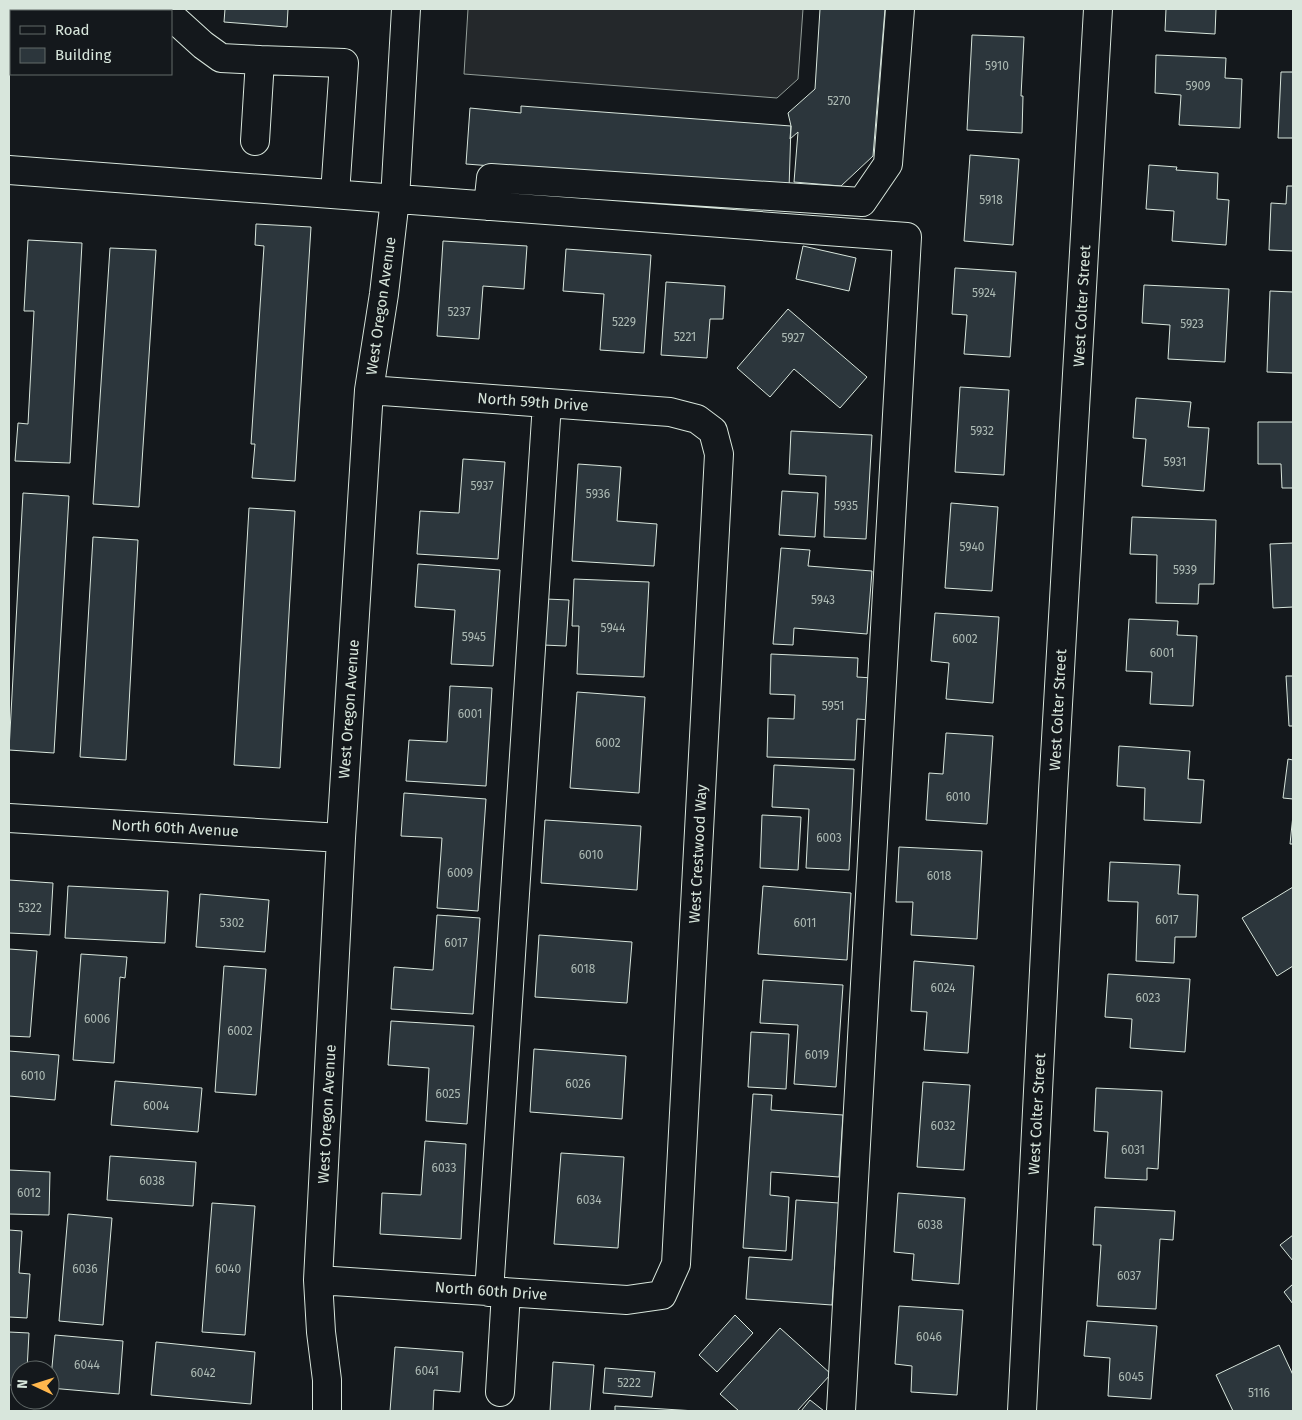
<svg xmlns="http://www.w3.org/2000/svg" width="1302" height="1420" viewBox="0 0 1302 1420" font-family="'Fira Sans',sans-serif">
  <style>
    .parking { fill: #24282b; stroke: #939e99 }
    .building { fill: #2c363c; stroke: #d8e6dc }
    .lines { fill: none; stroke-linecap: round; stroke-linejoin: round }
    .minor-casing { stroke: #d8e6dc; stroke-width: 30 }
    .minor { stroke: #14181c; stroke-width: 28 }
    .labels { text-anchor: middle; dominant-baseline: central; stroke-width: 4; stroke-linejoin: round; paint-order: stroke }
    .number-label { font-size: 12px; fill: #adbab4 }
    .street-label { font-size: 15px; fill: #d8e6dc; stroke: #14181c }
  </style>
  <rect width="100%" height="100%" fill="#14181c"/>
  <!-- parking -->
  <path class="parking" d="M468,9H803L798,79L777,98L464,74Z"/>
  <!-- building -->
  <path class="building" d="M225,9H288L287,27L224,22Z
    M820,9H885L873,156L841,186L794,182L798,132L790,139L791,126L788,113L815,89Z
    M1166,9H1216L1215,34L1165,31Z
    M972,35L1024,37L1021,96H1023L1022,133L967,130Z
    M1156,55L1226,58L1225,78L1242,79L1240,128L1179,125L1181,95L1155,93Z
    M1281,72H1293V138H1278Z
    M521,106L791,126L789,189L466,164L470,108L521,113Z
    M970,155L1019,159L1013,245L964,241Z
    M1149,165L1177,167L1176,170L1218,173L1217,199L1229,200L1226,245L1172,241L1174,211L1146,209Z
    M1287,186H1293V251L1269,250L1271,203L1286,204Z
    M256,224L311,227L295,481L252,478L255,444H251L264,246L255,245Z
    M28,240L82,243L70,463L15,461L18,423L28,424L34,311H24Z
    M443,241L527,246L524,289L483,286L479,339L437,336Z
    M803,246L856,258L849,291L796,279Z
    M110,248L156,250L139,507L93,504Z
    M566,249L651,255L644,353L600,350L604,294L563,291Z
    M955,268L1016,272L1010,357L964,354L967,315L952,314Z
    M666,282L725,286L723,319H710L707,358L661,355Z
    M1144,285L1229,289L1225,362L1168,359L1170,325L1142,323Z
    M1270,291L1293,292V373L1267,372Z
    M788,309L867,377L840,408L794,369L770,397L737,368Z
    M960,387L1009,390L1004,475L955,472Z
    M1136,398L1191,402L1188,427L1209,428L1204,491L1142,486L1146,439L1133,438Z
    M1258,422H1293V488H1282L1281,464H1258Z
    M791,431L872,435L866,539L824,537L826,476L789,474Z
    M463,459L505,462L498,559L417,554L420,511L459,513Z
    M578,464L621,467L617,521L657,524L654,566L572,561Z
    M782,491L818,493L815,537L779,535Z
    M23,493L69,496L54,753L9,750Z
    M951,503L998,507L992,591L945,588Z
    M249,508L295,511L280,768L234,765Z
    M1132,517L1216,520L1214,584H1199L1198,604L1156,603L1157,555L1130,554Z
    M93,537L138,540L126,760L80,757Z
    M1293,543V607L1273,608L1270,544Z
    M781,548L810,550L808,566L872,571L867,634L794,628L793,645L773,644Z
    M418,564L500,570L493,666L451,664L455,610L415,607Z
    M574,579L649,582L644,677L577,674L579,626H572Z
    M546,599L569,600L566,646L543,645Z
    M935,613L999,617L993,703L946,699L949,663L931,661Z
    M1129,619L1178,621L1177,635L1197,636L1193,706L1150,704L1152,672L1126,671Z
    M771,654L858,658L857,677L873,678L871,720L857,719L855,760L767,757L768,718L794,719L795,695L770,694Z
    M1286,676H1293V726H1289Z
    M450,686L492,688L486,786L406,781L409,740L447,742Z
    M577,692L645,697L639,793L570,788Z
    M946,733L993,736L987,824L926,820L929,773L943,774Z
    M1119,746L1190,751L1188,779L1204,780L1201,823L1144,820L1145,788L1117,786Z
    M1288,759L1293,760V799L1283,798Z
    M774,765L854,769L849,870L806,868L809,809L772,807Z
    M404,793L486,799L478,911L437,908L442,838L401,836Z
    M762,815L801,817L798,870L760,868Z
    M1293,815V844H1290Z
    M545,820L641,826L637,890L541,883Z
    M899,847L982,851L977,939L911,935L913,902H896Z
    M1110,862L1180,865L1178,894L1198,895L1196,937H1175L1174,963L1136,961L1138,902L1108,901Z
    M9,880L53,883L50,935L9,933Z
    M68,886L168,891L165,943L65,938Z
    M763,886L851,893L847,960L758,954Z
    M1293,887V966L1277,976L1242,918Z
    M200,894L269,900L265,952L196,947Z
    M437,915L480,918L473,1014L391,1009L394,967L433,970Z
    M539,935L632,942L627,1003L535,997Z
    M9,949L37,951L30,1037L9,1036Z
    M81,954L127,957L125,978L120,977L114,1063L73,1060Z
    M914,961L974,966L968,1053L924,1050L927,1012L911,1011Z
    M224,966L266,969L256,1095L215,1092Z
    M1108,974L1190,979L1185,1052L1130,1048L1132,1019L1105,1017Z
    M763,980L843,985L836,1087L794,1084L798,1025L760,1023Z
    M391,1021L474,1026L467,1124L426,1121L429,1068L388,1065Z
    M751,1032L789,1034L786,1089L748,1087Z
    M534,1049L626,1056L622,1119L530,1112Z
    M9,1051L59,1055L55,1100L9,1096Z
    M115,1081L202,1088L198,1132L111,1125Z
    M923,1082L970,1085L964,1170L917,1167Z
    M1096,1088L1162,1091L1158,1169L1147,1168V1180L1105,1178L1108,1132L1094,1131Z
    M753,1094L772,1095L771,1110L843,1115L839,1177L771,1172L770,1195L789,1197L786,1251L743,1248Z
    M425,1141L466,1144L461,1239L380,1234L382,1193L421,1195Z
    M561,1153L624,1157L618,1248L554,1244Z
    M110,1156L196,1162L193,1206L107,1200Z
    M9,1170L50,1172L49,1215L9,1214Z
    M898,1193L965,1198L959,1284L912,1280L914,1254L894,1252Z
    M796,1200L839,1203L832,1305L746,1299L749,1257L792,1260Z
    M212,1203L255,1206L245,1335L202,1332Z
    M1095,1207L1175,1211L1173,1240L1160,1239L1156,1309L1097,1306L1101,1245H1093Z
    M68,1214L112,1218L103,1325L59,1321Z
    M9,1230L22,1231L19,1273L30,1274L27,1318L9,1317Z
    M1293,1235V1261L1280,1245Z
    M1293,1284V1304L1284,1292Z
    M899,1306L963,1310L957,1395L911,1392L912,1366L895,1364Z
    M735,1315L753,1333L717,1372L699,1355Z
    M1087,1321L1157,1326L1151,1399L1108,1396L1110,1358L1084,1356Z
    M780,1328L831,1374L797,1411H739L720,1394Z
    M9,1332L29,1333L27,1370H20V1385H9Z
    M55,1335L123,1341L119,1394L50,1388Z
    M156,1342L255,1352L251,1404L151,1395Z
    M1279,1345L1293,1375V1411H1233L1216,1375Z
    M395,1347L463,1352L460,1392L434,1390L433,1411H390Z
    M553,1362L594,1365L590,1411H550Z
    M605,1368L655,1372L652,1397L603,1393Z
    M810,1400L824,1411H801Z
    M615,1406L696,1411H615Z"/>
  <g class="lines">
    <defs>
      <path id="minor" d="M171,16L203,45L221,58L260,60
        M255,141L260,60L344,63L335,194
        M9,170L907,237L841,1411
        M488,206L491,178L862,202L888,164L900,9
        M9,818L341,838
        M318,1280L627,1300L662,1295L676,1264L719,454L713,431L697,419L670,412L369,390
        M489,1292L547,403
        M500,1392L506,1292
        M327,1411V1380L321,1332L318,1280L341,838L369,390L384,294L395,199L406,9
        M1022,1411L1053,791L1098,9"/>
    </defs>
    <!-- minor casing -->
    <use href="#minor" class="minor-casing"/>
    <!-- minor -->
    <use href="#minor" class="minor"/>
  </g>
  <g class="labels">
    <!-- number labels -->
    <g class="number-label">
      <text x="997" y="66">5910</text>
      <text x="1198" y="86">5909</text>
      <text x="839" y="101">5270</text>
      <text x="991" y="200">5918</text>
      <text x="984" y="293">5924</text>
      <text x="459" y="312">5237</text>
      <text x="624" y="322">5229</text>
      <text x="1192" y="324">5923</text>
      <text x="685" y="337">5221</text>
      <text x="793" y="338">5927</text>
      <text x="982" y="431">5932</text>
      <text x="1175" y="462">5931</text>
      <text x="482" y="486">5937</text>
      <text x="598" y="494">5936</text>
      <text x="846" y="506">5935</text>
      <text x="972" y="547">5940</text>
      <text x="1185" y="570">5939</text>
      <text x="823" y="600">5943</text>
      <text x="613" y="628">5944</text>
      <text x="474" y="637">5945</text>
      <text x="965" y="639">6002</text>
      <text x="1162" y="653">6001</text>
      <text x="833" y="706">5951</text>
      <text x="470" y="714">6001</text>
      <text x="608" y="743">6002</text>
      <text x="958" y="797">6010</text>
      <text x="829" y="838">6003</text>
      <text x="591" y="855">6010</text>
      <text x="460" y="873">6009</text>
      <text x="939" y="876">6018</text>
      <text x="30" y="908">5322</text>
      <text x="1167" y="920">6017</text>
      <text x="232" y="923">5302</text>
      <text x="805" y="923">6011</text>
      <text x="456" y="943">6017</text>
      <text x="583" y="969">6018</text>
      <text x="943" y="988">6024</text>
      <text x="1148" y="998">6023</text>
      <text x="97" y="1019">6006</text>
      <text x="240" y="1031">6002</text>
      <text x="817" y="1055">6019</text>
      <text x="33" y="1076">6010</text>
      <text x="578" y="1084">6026</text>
      <text x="448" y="1094">6025</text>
      <text x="156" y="1106">6004</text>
      <text x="943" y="1126">6032</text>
      <text x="1133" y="1150">6031</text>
      <text x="444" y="1168">6033</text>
      <text x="152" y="1181">6038</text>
      <text x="29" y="1193">6012</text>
      <text x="589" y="1200">6034</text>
      <text x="930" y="1225">6038</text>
      <text x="85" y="1269">6036</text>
      <text x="228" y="1269">6040</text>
      <text x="1129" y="1276">6037</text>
      <text x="929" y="1337">6046</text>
      <text x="87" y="1365">6044</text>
      <text x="427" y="1371">6041</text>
      <text x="203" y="1373">6042</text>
      <text x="1131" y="1377">6045</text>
      <text x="629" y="1383">5222</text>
      <text x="1259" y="1393">5116</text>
    </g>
    <!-- street labels -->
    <g class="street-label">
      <text transform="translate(381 306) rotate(-82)">West Oregon Avenue</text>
      <text transform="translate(1082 306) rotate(-87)">West Colter Street</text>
      <text transform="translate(533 402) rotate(4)">North 59th Drive</text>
      <text transform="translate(349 709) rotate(-86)">West Oregon Avenue</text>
      <text transform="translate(1058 710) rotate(-87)">West Colter Street</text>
      <text transform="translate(175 828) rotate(3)">North 60th Avenue</text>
      <text transform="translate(698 854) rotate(-87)">West Crestwood Way</text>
      <text transform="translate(327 1114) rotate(-87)">West Oregon Avenue</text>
      <text transform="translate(1037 1114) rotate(-87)">West Colter Street</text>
      <text transform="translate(491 1291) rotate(4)">North 60th Drive</text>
    </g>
  </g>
  <!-- border -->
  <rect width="1302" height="1420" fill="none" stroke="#d8e6dc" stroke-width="20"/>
  <!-- legend -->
  <rect x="10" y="10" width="162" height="65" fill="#14181c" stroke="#626a69"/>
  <rect x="20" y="26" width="25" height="8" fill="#14181c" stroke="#626a69"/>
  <text x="55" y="35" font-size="15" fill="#d8e6dc">Road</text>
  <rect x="20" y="48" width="25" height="15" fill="#2c363c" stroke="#626a69"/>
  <text x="55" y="60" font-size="15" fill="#d8e6dc">Building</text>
  <!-- north arrow -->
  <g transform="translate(35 1385) rotate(274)"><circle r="24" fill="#14181c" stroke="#626a69"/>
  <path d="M0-4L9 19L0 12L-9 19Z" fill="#ffb74d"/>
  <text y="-8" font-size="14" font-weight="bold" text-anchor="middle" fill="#d8e6dc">N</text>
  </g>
</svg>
